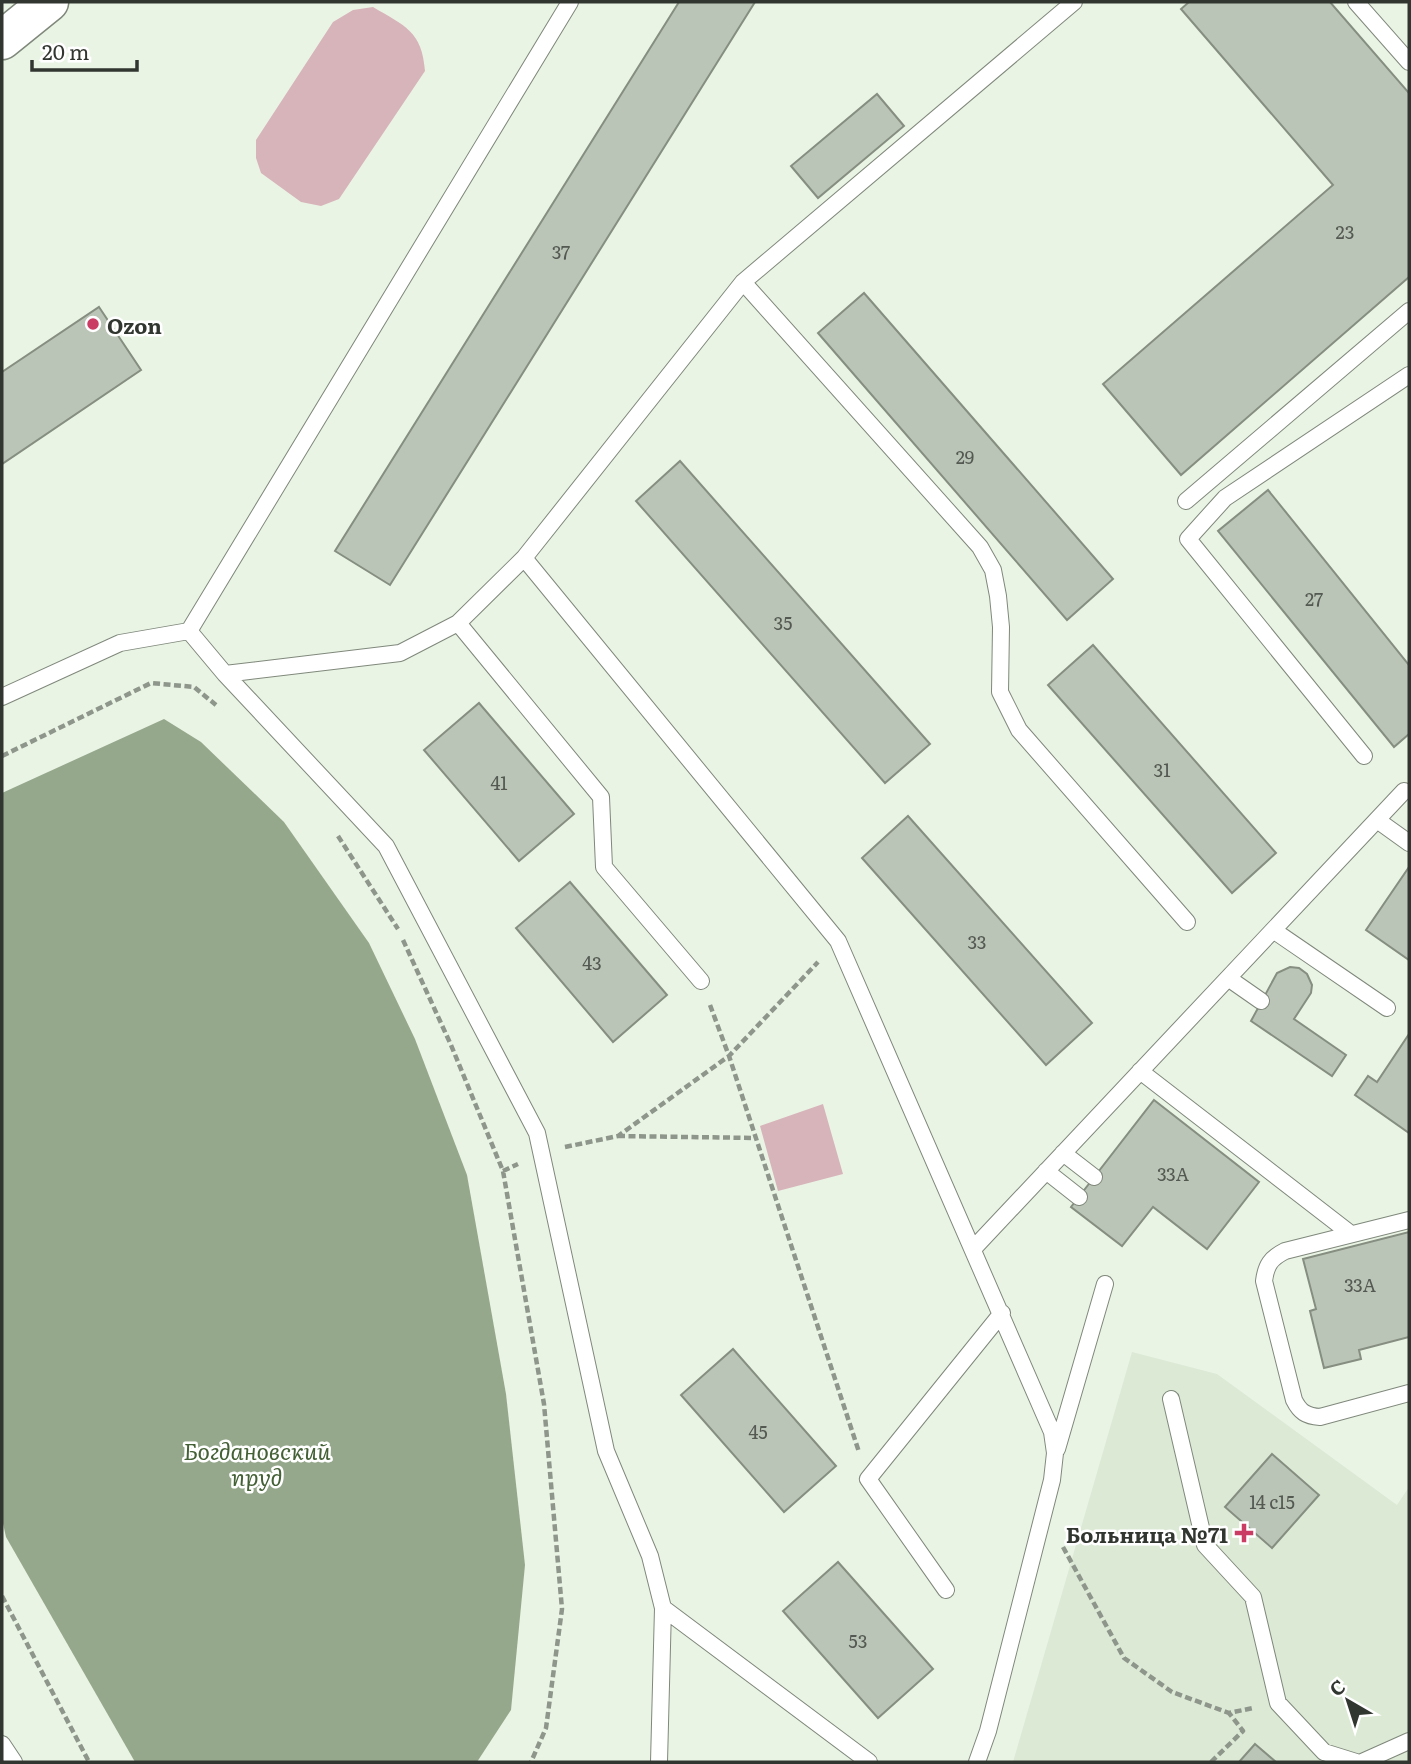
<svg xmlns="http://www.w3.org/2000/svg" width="1411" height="1764" viewBox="0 0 1411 1764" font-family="Literata,serif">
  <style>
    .built { fill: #dce9d5 }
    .green { fill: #d7b4ba }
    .water { fill: #95a88c }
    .building { fill: #bbc5b7; stroke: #858e80; stroke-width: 2 }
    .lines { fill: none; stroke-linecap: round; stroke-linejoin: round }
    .lane-casing { stroke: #7f887b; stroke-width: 18 }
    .secondary-casing { stroke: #7f887b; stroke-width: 41 }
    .path { stroke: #8e958b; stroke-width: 4.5; stroke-dasharray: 7 3.5; stroke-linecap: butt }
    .lane { stroke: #fff; stroke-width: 16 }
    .secondary { stroke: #fff; stroke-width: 38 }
    .poi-dot { fill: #cb3c65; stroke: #fff; stroke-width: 2.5 }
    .labels { text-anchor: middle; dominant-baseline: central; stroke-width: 5; stroke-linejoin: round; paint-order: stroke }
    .number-label { font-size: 18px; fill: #545a52 }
    .poi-label { font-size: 21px; font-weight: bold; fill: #323630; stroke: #fff; text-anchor: start }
    .water-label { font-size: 23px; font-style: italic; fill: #446035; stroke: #fff }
  </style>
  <rect width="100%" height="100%" fill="#eaf4e5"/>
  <!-- built -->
  <path class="built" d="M1132,1352L1217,1374L1397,1505L1409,1487V1762H1013Z"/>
  <!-- green -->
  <path class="green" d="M373,7C405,26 422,31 425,71L339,199L321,206L301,202L261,173L256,158V140L333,22L353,10Z
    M823,1104L843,1174L778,1191L760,1126Z"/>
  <!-- water -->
  <path class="water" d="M164,719L201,742L284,822L369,943L415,1039L467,1175L506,1394L525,1565L511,1710L477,1762H135L6,1537L2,1519V793Z"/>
  <!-- building -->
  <path class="building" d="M679,2H755L390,585L335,551Z
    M1189,2H1330L1409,93V277L1181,475L1103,384L1333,185L1181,9Z
    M877,94L904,126L818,198L791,166Z
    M864,293L1113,579L1067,620L818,333Z
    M99,307L141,370L2,464V372Z
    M680,461L930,744L885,783L636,501Z
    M1268,490L1409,665V734L1394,747L1218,531Z
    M1093,645L1276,853L1232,893L1048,685Z
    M479,703L574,814L519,861L424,750Z
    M908,816L1092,1023L1046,1065L862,858Z
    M1409,867V960L1366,930Z
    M570,882L667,995L613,1042L516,928Z
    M1290,967L1299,968L1307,974L1312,985L1311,993L1294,1019L1346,1055L1332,1076L1251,1021L1277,973Z
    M1409,1034V1133L1355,1095L1368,1076L1377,1082Z
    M1154,1100L1259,1182L1207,1249L1153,1207L1122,1246L1071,1207Z
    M1409,1232V1337L1359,1350L1361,1359L1324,1368L1310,1311L1316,1309L1303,1259Z
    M733,1349L836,1466L784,1512L681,1395Z
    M1272,1454L1319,1495L1272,1548L1225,1507Z
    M838,1562L933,1669L878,1718L783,1611Z
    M1255,1744L1276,1762H1239Z"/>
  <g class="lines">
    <defs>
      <path id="lane" d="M1356,2L1409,62
        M743,282L980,547L993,570L998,596L1001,627L1000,692L1019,730L1187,922
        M1186,501L1409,311
        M458,623L601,797L604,867L701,981
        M189,631L225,674L386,846L537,1133L606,1451L650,1556L663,1608L659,1762
        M225,674L400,653L458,623L524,558
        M2,697L120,643L189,631L570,2
        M1364,756L1188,539L1225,498L1409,375
        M1377,820L1409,843
        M1273,930L1387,1008
        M1228,978L1261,1001
        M1140,1071L1351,1234
        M1063,1153L1094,1177
        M1046,1171L1079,1197
        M1409,1220L1285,1251C1271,1258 1266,1265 1264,1281L1294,1400C1300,1412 1306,1416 1320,1417L1409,1393
        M973,1249L1404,791
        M1171,1399L1205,1545L1253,1597L1278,1703L1324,1752L1356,1762
        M1057,1449L1105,1284
        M946,1590L868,1479L1002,1313
        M663,1608L869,1762
        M2,1744L14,1762
        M977,1762L988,1731L1052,1480L1055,1453L1052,1432L838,941L524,558L743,282L1074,2
        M1362,1762L1409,1741"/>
      <path id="secondary" d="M2,40L49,2"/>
    </defs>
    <!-- lane casing -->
    <use href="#lane" class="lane-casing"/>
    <!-- secondary casing -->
    <use href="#secondary" class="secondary-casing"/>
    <!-- path -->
    <path class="path" d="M2,756L151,683L194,687L216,705
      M338,836L398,929
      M403,940L451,1045L503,1171L544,1404L562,1609L546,1728L531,1762
      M710,1005L729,1056L859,1452
      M618,1136L756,1138
      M565,1147L618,1136L729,1056L818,962
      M503,1171L518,1164
      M1063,1547L1124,1658L1172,1692L1229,1713L1253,1708
      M2,1596L89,1762
      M1211,1762L1243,1731L1229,1713"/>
    <!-- lane -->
    <use href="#lane" class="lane"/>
    <!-- secondary -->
    <use href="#secondary" class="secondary"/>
  </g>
  <!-- markers -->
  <g class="poi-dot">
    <circle cx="93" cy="324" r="7"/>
    <path d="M1240.5 1522.5h7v7h7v7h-7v7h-7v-7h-7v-7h7z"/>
  </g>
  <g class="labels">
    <!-- number labels -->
    <g class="number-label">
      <text x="1345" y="231">23</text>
      <text x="561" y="251">37</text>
      <text x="965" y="456">29</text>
      <text x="1314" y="598">27</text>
      <text x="783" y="622">35</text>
      <text x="1162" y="769">31</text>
      <text x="499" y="782">41</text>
      <text x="977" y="941">33</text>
      <text x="592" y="962">43</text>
      <text x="1173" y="1173">33А</text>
      <text x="1360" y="1284">33А</text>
      <text x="758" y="1431">45</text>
      <text x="1272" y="1501">14 с15</text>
      <text x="858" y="1640">53</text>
    </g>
    <!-- poi labels -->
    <g class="poi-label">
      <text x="107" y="324">Ozon</text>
      <text x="1228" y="1533" text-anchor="end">Больница №71</text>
    </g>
    <!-- water labels -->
    <g class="water-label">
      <text x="257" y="1450">Богдановский<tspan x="257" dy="26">пруд</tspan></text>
    </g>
  </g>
  <!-- border -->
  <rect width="1411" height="1764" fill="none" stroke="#323630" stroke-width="7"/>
  <!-- north arrow -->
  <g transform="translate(1348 1701) rotate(321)" stroke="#ffffff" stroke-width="5" paint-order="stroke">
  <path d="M0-5L12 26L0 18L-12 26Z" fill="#323630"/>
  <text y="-10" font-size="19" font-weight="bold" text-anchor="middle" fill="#323630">С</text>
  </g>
  <!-- scale -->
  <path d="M32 60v10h105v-10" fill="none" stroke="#323630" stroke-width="3.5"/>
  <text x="42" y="60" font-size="21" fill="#323630" stroke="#ffffff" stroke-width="5" paint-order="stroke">20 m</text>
</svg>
